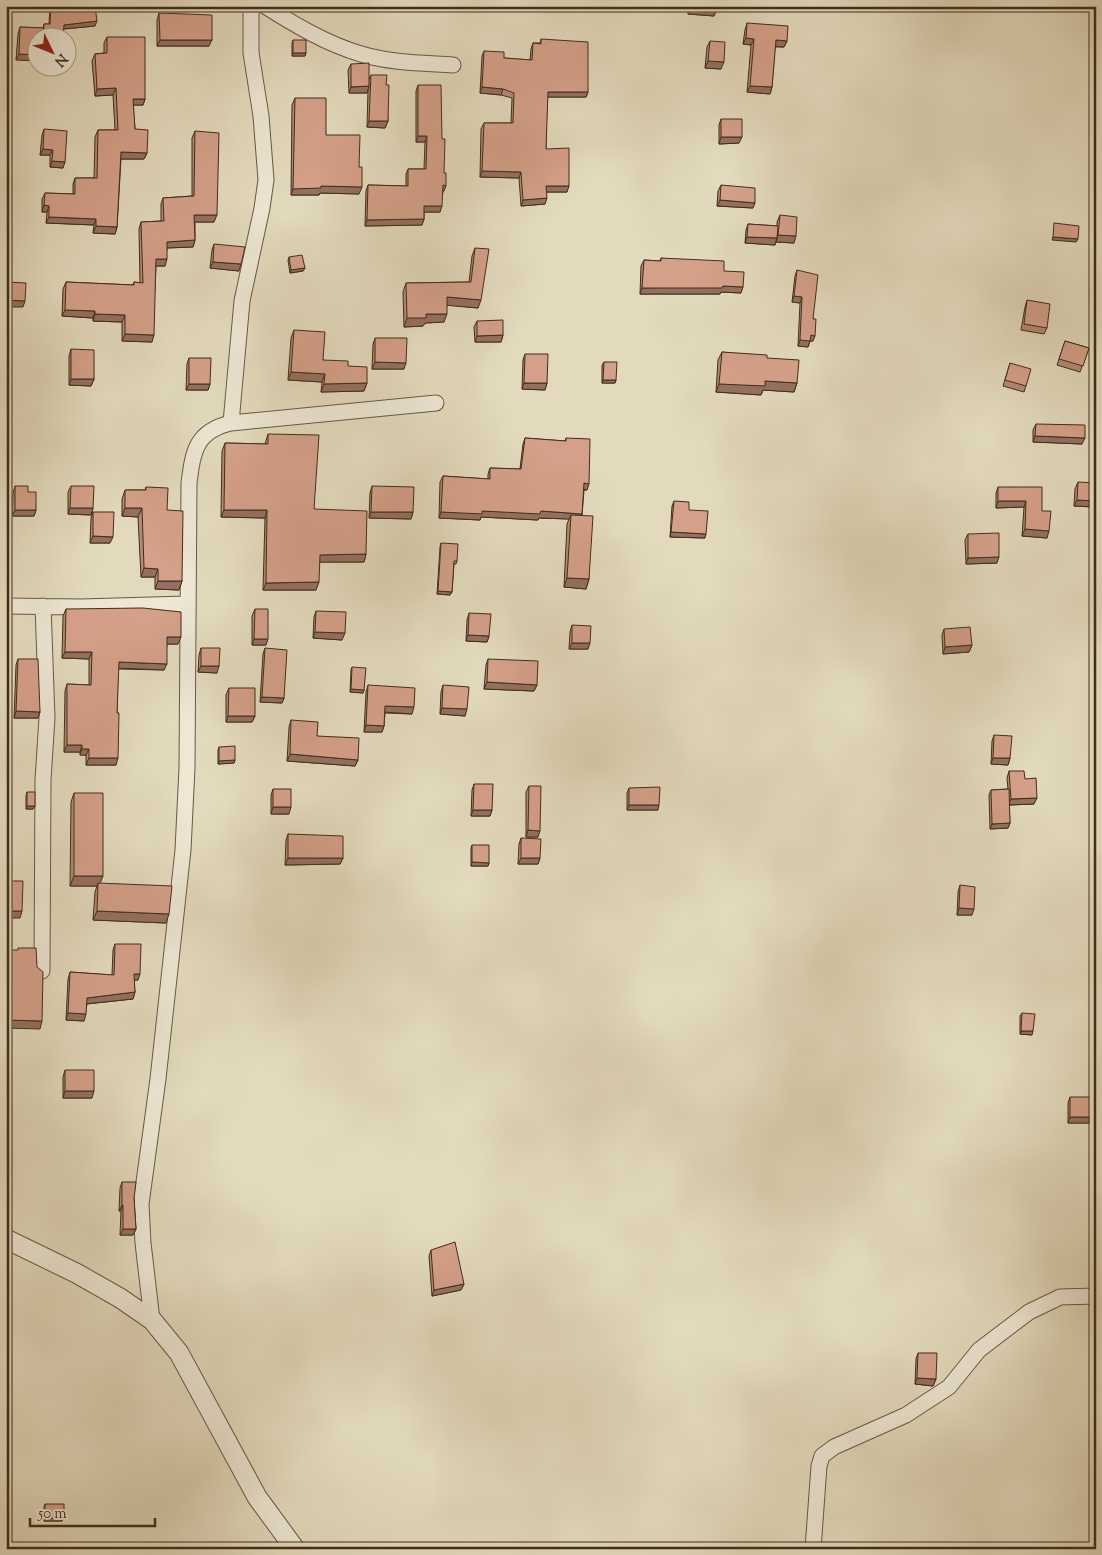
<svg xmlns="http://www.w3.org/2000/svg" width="1102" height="1555" viewBox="0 0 1102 1555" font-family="'Sorts Mill Goudy',serif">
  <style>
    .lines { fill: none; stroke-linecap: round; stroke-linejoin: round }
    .minor-casing { stroke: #6a5844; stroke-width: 17 }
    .tertiary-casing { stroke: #6a5844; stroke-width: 21 }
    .minor { stroke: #ede7d4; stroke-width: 15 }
    .tertiary { stroke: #ede7d4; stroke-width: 19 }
    .wall { fill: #b68a76; stroke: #412d1c }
    .shaded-wall { fill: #947060; stroke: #412d1c }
    .building { fill: #d4a089; stroke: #412d1c }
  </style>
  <rect width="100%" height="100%" fill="#e3dabd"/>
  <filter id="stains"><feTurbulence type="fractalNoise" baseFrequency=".004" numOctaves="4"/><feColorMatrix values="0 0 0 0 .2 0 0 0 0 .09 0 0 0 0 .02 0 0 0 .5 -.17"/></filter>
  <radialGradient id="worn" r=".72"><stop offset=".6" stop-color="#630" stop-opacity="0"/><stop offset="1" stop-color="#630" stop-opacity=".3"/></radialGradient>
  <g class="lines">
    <defs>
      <path id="minor" d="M265,6C295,25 327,44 361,54C391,63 423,63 453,65
        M231,423L242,301L262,208L266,180L261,116L251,53V6
        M6,606L81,607L187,604
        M42,971L43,780L47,718L43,606
        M152,1320L143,1243L141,1204L158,1079L183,850L187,768L189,483C193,451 196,431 231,423L436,403
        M813,1549L819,1466L822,1456L834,1447L906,1415L949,1387L979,1350L1029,1312L1060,1297L1096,1296"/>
      <path id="tertiary" d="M6,1239L76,1273L120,1298L152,1320L179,1353L257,1497L295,1549"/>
    </defs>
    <!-- minor casing -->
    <use href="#minor" class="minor-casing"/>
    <!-- tertiary casing -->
    <use href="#tertiary" class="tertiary-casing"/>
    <!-- minor -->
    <use href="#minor" class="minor"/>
    <!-- tertiary -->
    <use href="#tertiary" class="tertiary"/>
  </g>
  <!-- wall -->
  <path class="wall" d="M50,6H95V26L64,29L38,38L16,60L18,34L20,27L43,28L44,24H49Z
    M688,6H717L714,16L688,14Z
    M159,13L209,46H157V20Z
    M747,23L787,41L784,47H775L772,87L770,94L747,92L751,45L743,44L745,30Z
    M107,37L145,99L143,105H133L135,129L147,153L144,159H121L117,227L115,234L93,233L94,225L46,223L47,212H42V199L45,193L73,194V184L75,178H94L95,137L98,130H115L113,95L95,96L92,61L95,54L104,53V43Z
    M541,39L588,92L586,97H547L546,149L567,192H546L545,204L521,206L519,178L480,177L481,129L484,123H511L512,98L501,95L480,93L482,56L484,51L504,58L530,60L531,49L533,43H540Z
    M293,40L306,53L305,56H292V43Z
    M710,41L721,69L705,68L707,47Z
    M351,64L369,79L371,75L386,85L388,121L385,128L367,127L368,89L367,93H349L348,70Z
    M418,85L444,191H443L440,212H424V219L422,225L365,226L366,191L368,185L406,186V174L408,169H424L425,142H416V91Z
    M295,98L326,135L359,194L320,193L319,195H291L292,105Z
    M721,119L739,143L719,144V125Z
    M44,129L63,168L50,167V155H40L42,135Z
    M195,131L214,222H195V240L193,247L167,248L165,266H156L152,342L122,341V322L93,321V318L62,316L63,289L66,282L133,285L134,282L140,283L139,229L141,222L161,221V204L163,198L192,196V138Z
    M721,185L753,208L717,206L718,191Z
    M780,215L794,243L776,242V241L775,245L745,243L746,230L748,224L777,226V222Z
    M214,244L239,271L210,268L212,250Z
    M475,248L478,308L447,305L444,322L425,323L423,326L404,327L403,292L406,283L469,282L472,256Z
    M289,257L305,268L303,271L290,273L288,260Z
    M661,258L724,271L741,293L721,292L720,294H640L641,266L644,260L660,261Z
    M797,270L813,319V341H810L808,347L798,346L800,303L792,302L795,276Z
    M1027,300L1047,328L1044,334L1021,330L1025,307Z
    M477,321L503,335L501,342H475L474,327Z
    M294,330L323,360L348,366L367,383L364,391L321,392L322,382L288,380L291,338Z
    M375,338L404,369H372L373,344Z
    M1065,341L1089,348L1080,372L1057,365Z
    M71,349L94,379L91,386L69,385V356Z
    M722,352L767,358L797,383L794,392L763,390L761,395L716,392L718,360Z
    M525,354L547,383L545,390L522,389L523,360Z
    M189,358L210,384L208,390H186L187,364Z
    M604,362L616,380L615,383H602V365Z
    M1010,363L1026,386L1024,392L1003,386Z
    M1036,424L1082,444L1033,442V430Z
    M268,434L314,509L366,554L364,562H319L316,590H263L265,518L221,517L222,451L225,443L265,444Z
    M525,438L565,441L566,438L587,490H584L582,516L589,579L586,589L564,587L567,524L569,519L539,518L538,520L481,517L480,520L439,518L440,482L443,476L488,479V474L490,468L520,469L523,444Z
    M1078,482L1095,507L1074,506L1075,489Z
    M15,486L28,492L36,510L34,516H12L13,493Z
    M71,486L93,508L91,515L68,514V492Z
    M372,486L413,512L411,519L369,518L370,493Z
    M146,487L167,510L182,581L179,590L155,589V577H141L138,517L122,516V499L125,490H145Z
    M998,487L1042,511L1047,538L1022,536L1024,507L996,508V493Z
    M674,501L705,538L670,537L672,506Z
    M93,512L110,543H90L91,518Z
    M968,534L997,563L966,564L965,540Z
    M441,543L457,561L456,564H454L452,592L450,595L437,594L440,547Z
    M1096,547V567H1094Z
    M66,609L178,644H167L164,670L118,669L116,765H86V755H80V752H64L65,691L67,684L89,685V659L62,658L63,616Z
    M255,609L266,645H252V616Z
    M316,611L342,640L313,638L314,617Z
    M469,613L489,636L487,642L466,641L467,620Z
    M572,625L588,649H569L570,632Z
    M944,629L972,645L969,652L943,654L942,635Z
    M201,648L217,673L198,672L199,655Z
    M265,648L284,698L282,703L260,702L263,654Z
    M18,659L40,712L38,718H14L16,665Z
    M488,659L537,685L534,691L484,689L486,665Z
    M352,667L364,690L363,693L350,692L351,670Z
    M368,685L412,714L385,713L384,726L382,732H364L366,692Z
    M443,685L465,716L440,714L441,692Z
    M229,688L255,716L252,722H226V695Z
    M291,720L358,760L355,766L287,761L289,727Z
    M994,735L1010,758L1008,765L991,764L992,741Z
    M219,747L235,760L234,763L218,764V750Z
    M1009,771L1025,779L1034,804L1009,805L1010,823L1008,828L990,829L989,795L991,790L1008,789L1007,778Z
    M474,784L492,810L490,816H471L472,790Z
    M529,786L538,837H526V792Z
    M629,788L658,810H627V793Z
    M273,789L289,814H271V795Z
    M27,792L35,806L33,809H26V796Z
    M74,793L100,883L166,923L93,920L95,892L97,886H70L71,802Z
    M288,834L343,858L340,864L285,865L286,840Z
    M521,838L540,858L538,864H518L519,844Z
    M472,845L489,863L488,866H471V848Z
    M960,885L972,915H957L958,892Z
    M115,944L138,980H134L135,992L133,999L87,1004L84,1021L66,1020L68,979L70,972L112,975L113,950Z
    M1022,1013L1032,1035L1020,1034V1016Z
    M65,1070L92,1098H63V1077Z
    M1070,1097L1091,1117L1089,1123H1068V1103Z
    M122,1182L134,1198L136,1229L133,1235H120L121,1211H119L120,1188Z
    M431,1250L464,1284L461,1290L432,1296L429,1256Z
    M918,1353L936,1379L933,1386L915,1384L916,1359Z
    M45,1504L62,1521H44V1507Z"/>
  <!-- shaded-wall -->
  <path class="shaded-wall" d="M690,8L717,10L714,16L688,14Z
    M97,21L95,26L63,29L64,25Z
    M746,38L754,39L751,45L743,44Z
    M160,40H212L209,46H157Z
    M776,40L787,41L784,47L774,46Z
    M293,53H306L305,56H292Z
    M19,54L38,55V61L16,60Z
    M708,61L724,62L721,69L705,68Z
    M369,86L367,93H349L351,87Z
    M750,86L772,87L770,94L747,92Z
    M482,87L503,89L501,95L480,93Z
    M116,88L113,95L95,96L97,89Z
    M548,92H588L586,97H545Z
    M133,99H145L143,105H130Z
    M369,121H388L385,128L367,127Z
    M418,136H427L425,142H416Z
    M721,137H742L739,143L719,144Z
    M43,149L53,150L50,155H40Z
    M121,152L147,153L144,159H119Z
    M52,161L65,162L63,168L50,167Z
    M482,171L521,172L519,178L480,177Z
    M443,185L446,186L444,191H441Z
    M321,186L362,187L359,194L320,193L319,195H291L293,189Z
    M546,186H569L567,192H544Z
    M547,198L545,204L521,206L523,200Z
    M720,200L755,203L753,208L717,206Z
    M44,205L49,206L47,212H42Z
    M424,206H442L440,212H422Z
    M194,215H217L214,222H192Z
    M49,217L96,219L94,225L46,223Z
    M424,219L422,225L365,226L367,220Z
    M96,226L117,227L115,234L93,233Z
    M778,235L796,236L794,243L776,242Z
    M747,237L777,238L775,245L745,243Z
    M1053,237L1078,239L1076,242L1052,240Z
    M195,240L193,247L164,248L167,242Z
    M156,259H167L165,266H154Z
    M213,262L241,264L239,271L210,268Z
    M305,268L303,271L290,273L291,270Z
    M723,286L743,287L741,293L721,292L720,294H640L642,288Z
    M794,296L802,297L800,303L792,302Z
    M447,297L481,300L478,308L444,305Z
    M6,300L25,301L23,307H6Z
    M65,310L95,311L93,318L62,316Z
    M95,314L125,315L122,322L93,321Z
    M426,314H447L444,322L425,323L423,326L404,327L407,318Z
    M125,334L154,335L152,342L122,341Z
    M503,335L501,342H475L477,336Z
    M811,335L815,336L813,341H810L808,347L798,346L800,340Z
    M375,362L406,363L404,369H372Z
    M291,372L325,374L322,382L288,380Z
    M71,379H94L91,386L69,385Z
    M603,380H616L615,383H602Z
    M765,381L797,383L794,392L763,390L761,395L716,392L719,384Z
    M367,383L364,391L321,392L324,384Z
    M524,383H547L545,390L522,389Z
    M189,384H210L208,390H186Z
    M1035,436L1085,438L1082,444L1033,442Z
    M584,483L589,484L587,490L582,489Z
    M1077,500L1096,501V505L1095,507L1074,506Z
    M998,501H1026L1024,507L996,508Z
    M70,508H93L91,515L68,514Z
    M125,508H142L138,517L122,516Z
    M15,510H36L34,516H12Z
    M224,510H267L265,518L221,517Z
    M482,511H541L582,514L580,520L571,515L569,519L539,518L538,520L481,517L480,520L439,518L441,512Z
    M371,512H413L411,519L369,518Z
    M1025,529L1049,531L1047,538L1022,536Z
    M671,532L706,534L705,538L670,537Z
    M93,536L113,537L110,543H90Z
    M366,554L364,562H317L320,555Z
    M999,557L997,563L966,564L968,558Z
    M144,568L158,569L155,577H141Z
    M567,578L589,579L586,589L564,587Z
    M158,581H182L179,590L155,589Z
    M319,582L316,590H263L266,583Z
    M438,591L452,592L450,595L437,594Z
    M315,632L345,633L342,640L313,638Z
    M468,635L489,636L487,642L466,641Z
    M167,637H181L178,644H165Z
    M254,639H268L266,645H252Z
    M572,643H590L588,649H569Z
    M972,645L969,652L943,654L945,647Z
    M65,652H92L89,659L62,658Z
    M119,662L167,664L164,670L116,668Z
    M201,666H219L217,673L198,672Z
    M487,682L537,685L534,691L484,689Z
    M351,689L364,690L363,693L350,692Z
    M262,697L284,698L282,703L260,702Z
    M385,706L414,707L412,714L383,712Z
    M442,708L467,709L465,716L440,714Z
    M16,711L40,712L38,718H14Z
    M228,716H255L252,722H226Z
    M366,725L384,726L382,732H364Z
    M67,745H82L80,752H64Z
    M82,749H89L86,755H80Z
    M290,754L358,760L355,766L287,761Z
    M89,758H118L116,765H86Z
    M993,758H1010L1008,765L991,764Z
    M235,760L234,763L218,764L219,761Z
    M1037,798L1034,804L1008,805L1011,799Z
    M629,805H659L658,810H627Z
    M27,806H35L33,809H26Z
    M273,807H291L289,814H271Z
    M473,810H492L490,816H471Z
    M1010,823L1008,828L990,829L992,824Z
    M528,830L540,831L538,837H526Z
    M288,858H343L340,864L285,865Z
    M521,858H540L538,864H518Z
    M472,862L489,863L488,866H471Z
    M74,876H103L99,886L98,883L97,886H70Z
    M959,908L974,909L972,915H957Z
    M6,911H22L20,918H6Z
    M97,911L169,914L166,923L93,920Z
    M134,974H140L138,980H131Z
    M135,992L133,999L85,1004L87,998Z
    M68,1013L86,1014L84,1021L66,1020Z
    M6,1020L42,1021L40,1029L6,1028Z
    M1021,1031H1033L1032,1035L1020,1034Z
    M65,1091H94L92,1098H63Z
    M1070,1117H1091L1089,1123H1068Z
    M122,1205H123L121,1211H119Z
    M123,1229H136L133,1235H120Z
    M464,1284L461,1290L432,1296L434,1290Z
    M917,1378L936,1379L933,1386L915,1384Z
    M45,1518H64L62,1521H44Z"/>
  <!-- building -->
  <path class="building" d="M51,6H95L97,21L64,25L63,38L43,37L44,24H50Z
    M690,6H717V10L690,8Z
    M159,13L212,15V40H160Z
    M747,23L788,26L787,41L776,40L772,87L750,86L754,39L746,38Z
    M20,27L44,28L43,38H38V55L19,54Z
    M107,37H145V99H133L135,129L148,130L147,153L121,152L117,227L96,226V219L49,217V206L44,205L45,193L75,194V178H97L98,130H118L116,88L97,89L95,54L107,53Z
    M541,39L588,42V92H548L546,149L569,148V186H546L547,198L523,200L521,172L482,171L484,123H513L514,93L503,89L482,87L484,51L504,52V58L532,60L533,43L541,44Z
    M293,40H306V53H293Z
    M710,41L725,42L724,62L708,61Z
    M369,63V86L351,87V64Z
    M371,75H387L386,85H389L388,121H369Z
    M418,85H441L442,139H445L444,173H446V186L443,185L442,206H424V219L367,220L368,185L408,186V169H426L427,136H418Z
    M295,98H326V135H360L359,167H362V187L321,186V188L293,189Z
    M721,119H742V137H721Z
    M44,129L67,131L65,162L52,161L53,150L43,149Z
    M195,131L219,133L217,215H194L195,240L167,242V259H156L154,335L125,334V315L95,314V311L65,310L66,282L134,285V282L143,283L141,222L164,221L163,198L194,196Z
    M721,185L755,188V203L720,200Z
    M780,215L797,217L796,236L778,235Z
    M1054,223L1079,226L1078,239L1053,237Z
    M748,224L778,226L777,238L747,237Z
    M214,244L245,247L241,264L213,262Z
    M475,248L489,249L481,300L447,297V314H426V318H407L406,283L471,282Z
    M302,255L305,268L291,270L289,257Z
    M661,258L724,261V271L744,272L743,287L723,286L722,288H642L644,260L661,261Z
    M797,270L818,275L813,319H816L815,336L811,335L810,341L800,340L802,297L794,296Z
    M6,282L26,283L25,301L6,300Z
    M1027,300L1050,304L1047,328L1024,324Z
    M503,320V335L477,336V321Z
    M294,330L325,332L323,360L348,361V366L367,367V383L324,384L325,374L291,372Z
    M375,338H407L406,363L375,362Z
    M1065,341L1089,348L1083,366L1059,359Z
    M71,349L94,350V379H71Z
    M722,352L767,355V358L799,360L797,383L765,381V386L719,384Z
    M525,354H548L547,383H524Z
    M189,358H211L210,384H189Z
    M604,362H617L616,380H603Z
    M1010,363L1031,369L1026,386L1005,380Z
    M1036,424L1085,425V438L1035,436Z
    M268,434L319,435L314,509L367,511L366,554L320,555L319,582L266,583L267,510H224L225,443L268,444Z
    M525,438L566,441V438L590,439L589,484L584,483L582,514L541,511L540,514L482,511V514L441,512L443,476L490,479V468L521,469Z
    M1078,482L1096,483V501L1077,500Z
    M15,486H28V492H36V510H15Z
    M71,486H94L93,508H70Z
    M372,486L414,487L413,512H371Z
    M146,487L168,488L167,510L183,511L182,581H158V569L144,568L142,508H125V490H146Z
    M998,487H1042V511H1051L1049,531L1025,529L1026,501H998Z
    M674,501L689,502V510L708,511L706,534L671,532Z
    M93,512H114L113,537L93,536Z
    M571,515L593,516L589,579L567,578Z
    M999,533V557L968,558V534Z
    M441,543L458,544L457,561H454L452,592L438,591Z
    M143,608L181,612V637H167V664L119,662L117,713H119L118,758H89V749H82V745H67V684L91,685L92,652H65L66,609Z
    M255,609H268V639H254Z
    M316,611L346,612L345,633L315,632Z
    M469,613L491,614L489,636L468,635Z
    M572,625L591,626L590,643H572Z
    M970,627L972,645L945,647L944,629Z
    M201,648H220L219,666H201Z
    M265,648L287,650L284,698L262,697Z
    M18,659H38L40,712L16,711Z
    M488,659L538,661L537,685L487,682Z
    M352,667L366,668L364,690L351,689Z
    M368,685L415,688L414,707L385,706L384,726L366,725Z
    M443,685L469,687L467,709L442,708Z
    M229,688H255V716H228Z
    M291,720L318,722L317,736L359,738L358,760L290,754Z
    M994,735L1012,736L1010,758H993Z
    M235,746V760L219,761V747Z
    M1009,771H1024L1025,779L1036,778L1037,798L1011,799Z
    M474,784H493L492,810H473Z
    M529,786H541L540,831L528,830Z
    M660,787L659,805H629V788Z
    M273,789H291V807H273Z
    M1009,789L1010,823L992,824L991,790Z
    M27,792H35V806H27Z
    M74,793H103V876H74Z
    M288,834L343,836V858H288Z
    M521,838L541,839L540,858H521Z
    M472,845H489V863L472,862Z
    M6,881H23L22,911H6Z
    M98,883L172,886L169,914L97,911Z
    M960,885L975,887L974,909L959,908Z
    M115,944H141L140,974H134L135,992L87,998L86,1014L68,1013L70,972L114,975Z
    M18,948H36L37,967L43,972L42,1021L6,1020V950H18Z
    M1022,1013L1035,1014L1033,1031H1021Z
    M65,1070H94V1091H65Z
    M1070,1097H1092L1091,1117H1070Z
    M122,1182H136L134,1198L136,1229H123V1205H122Z
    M455,1242L464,1284L434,1290L431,1250Z
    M918,1353H937L936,1379L917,1378Z
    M45,1504H64V1518H45Z"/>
  <!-- margin -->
  <rect width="1102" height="1555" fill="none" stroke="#e3dabd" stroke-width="25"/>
  <rect x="8" y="8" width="1087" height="1540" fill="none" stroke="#412d1c" stroke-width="2.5"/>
  <rect x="12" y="12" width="1077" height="1530" fill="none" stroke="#412d1c"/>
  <!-- north arrow -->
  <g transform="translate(52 52) rotate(133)"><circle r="24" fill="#ede7d4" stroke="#a89d8a"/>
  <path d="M0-4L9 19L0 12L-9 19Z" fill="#8f2418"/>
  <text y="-8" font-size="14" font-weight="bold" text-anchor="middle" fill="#412d1c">N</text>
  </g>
  <!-- scale -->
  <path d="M30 1518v8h125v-8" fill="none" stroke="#412d1c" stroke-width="2.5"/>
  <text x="38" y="1518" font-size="15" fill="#412d1c" stroke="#ede7d4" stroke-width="4" paint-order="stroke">50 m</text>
  <rect width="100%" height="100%" filter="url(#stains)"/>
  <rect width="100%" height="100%" fill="url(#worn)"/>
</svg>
